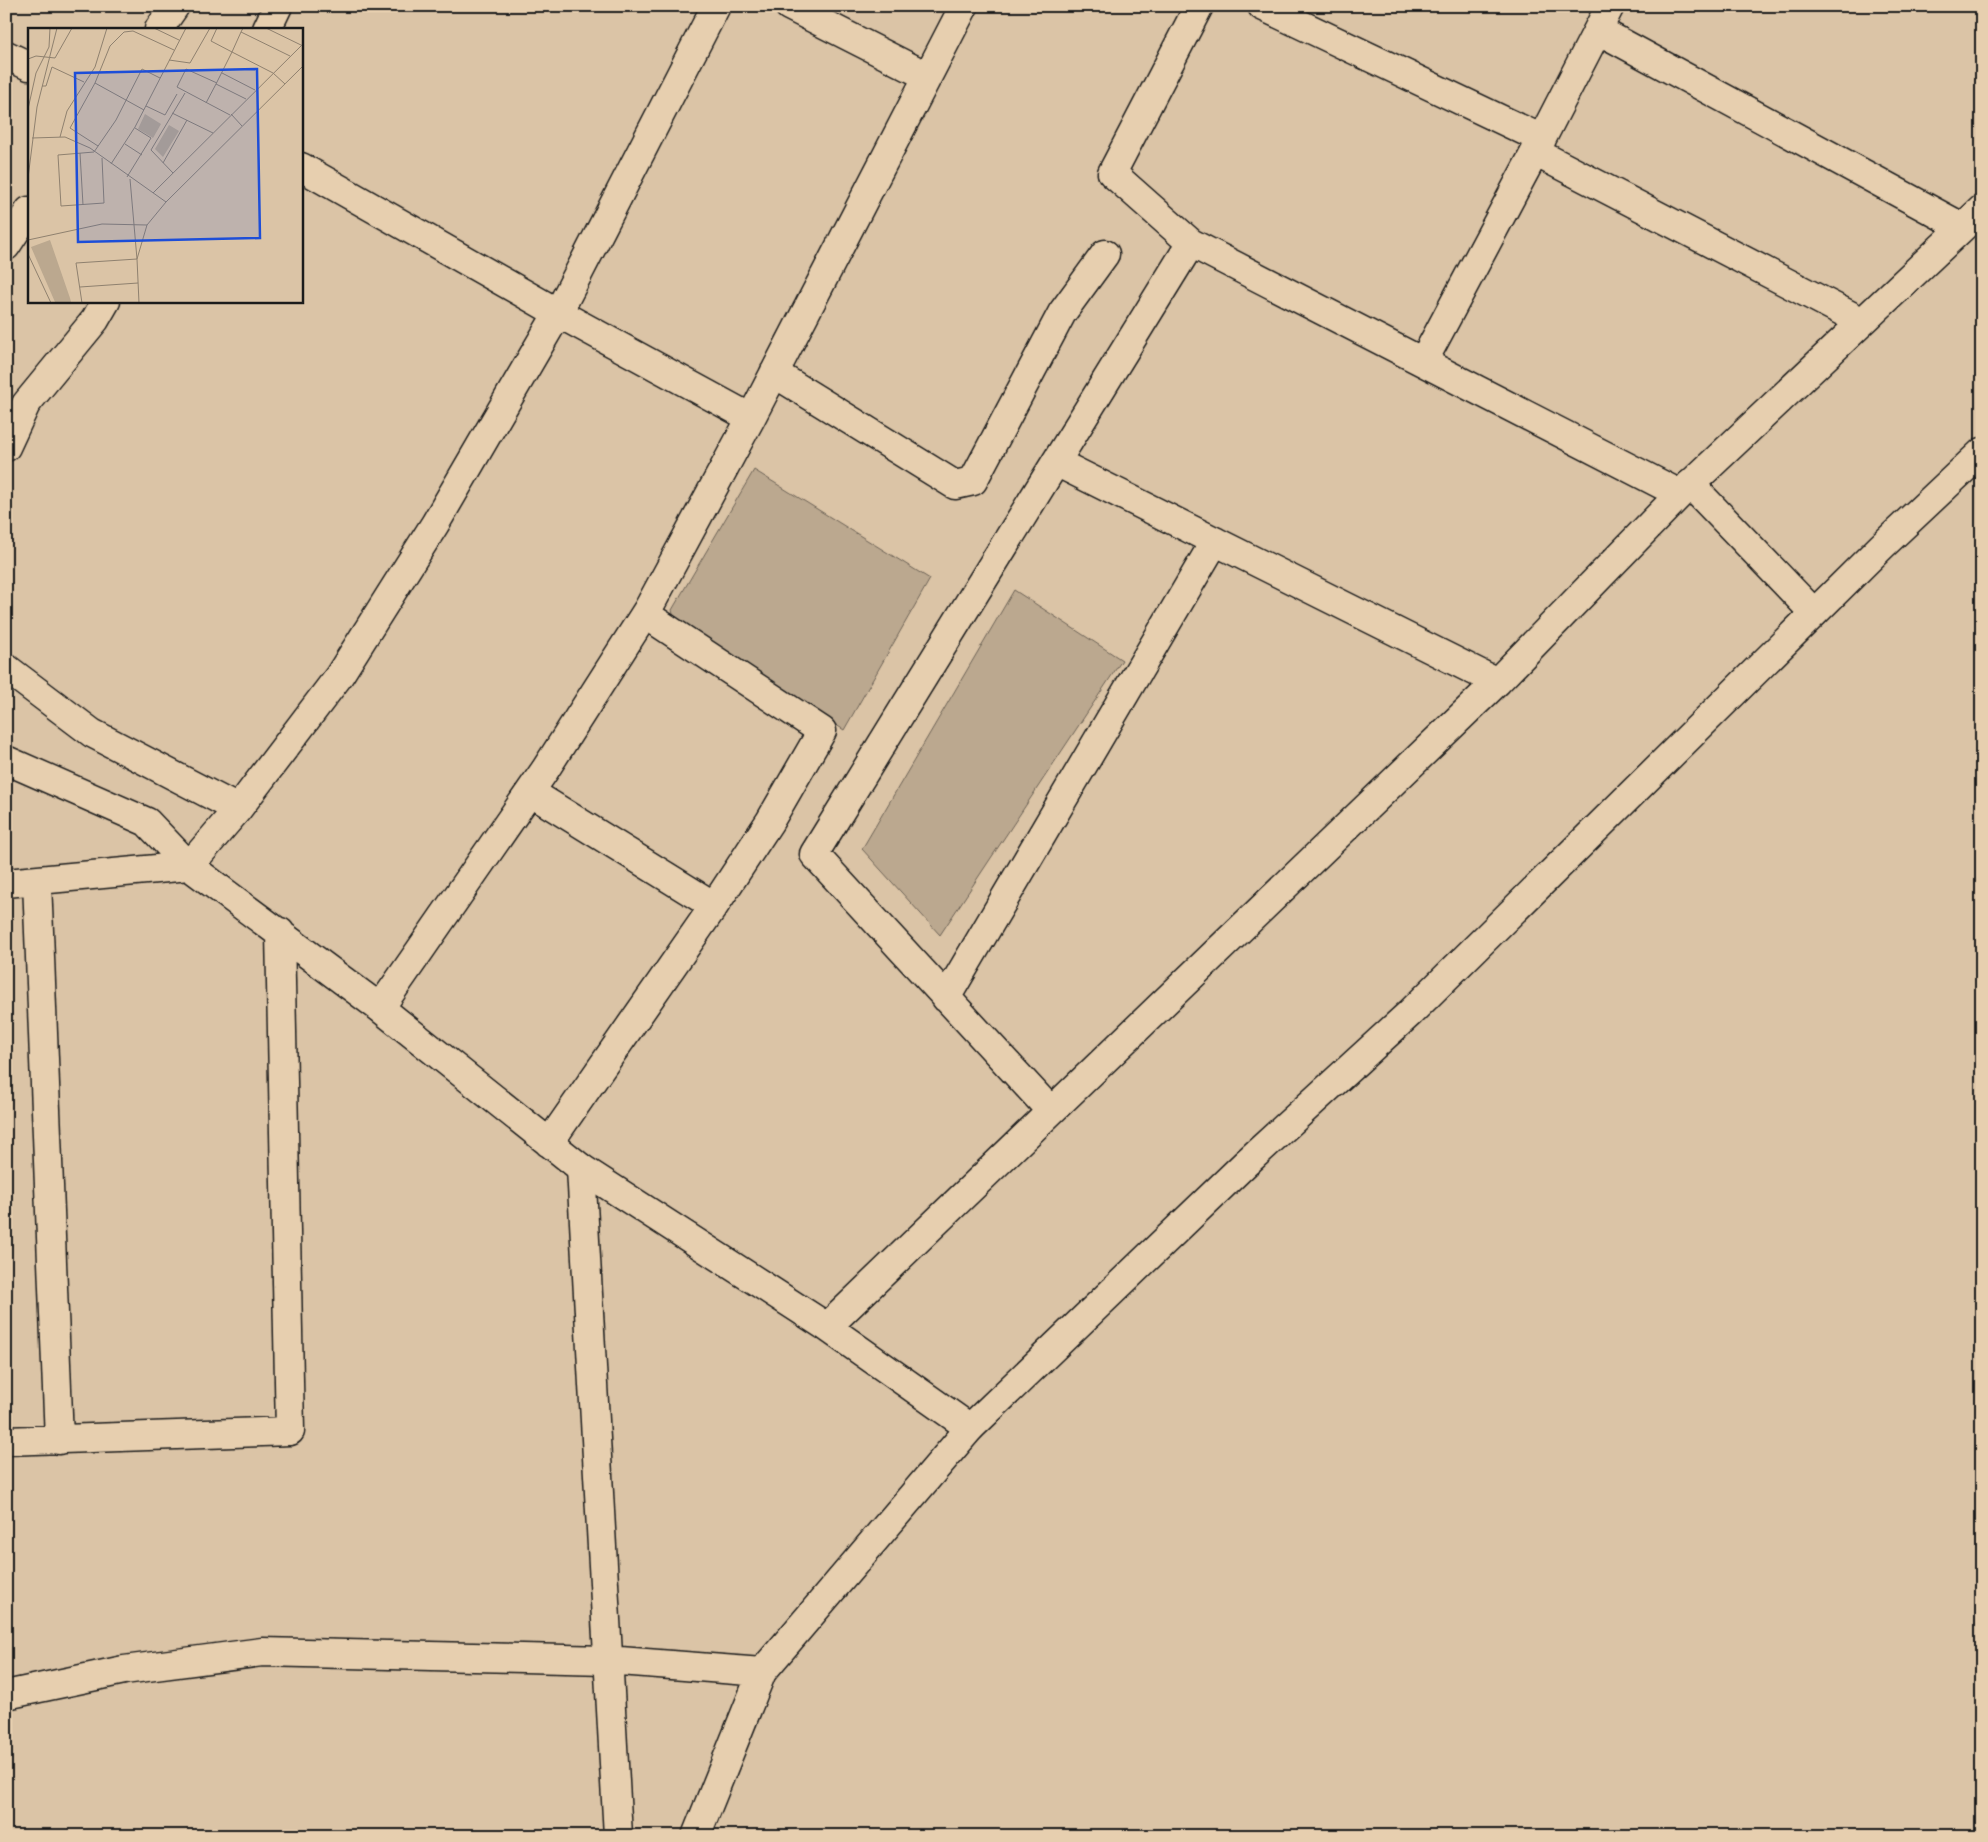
<svg xmlns="http://www.w3.org/2000/svg" width="1988" height="1842" viewBox="0 0 1988 1842" font-family="Kalam,sans-serif">
  <style>
    .green { fill: #bba88f; stroke: #6c6256 }
    .lines { fill: none; stroke-linecap: round; stroke-linejoin: round }
    .street-casing { stroke: #1c1c1c; stroke-width: 31 }
    .secondary-casing { stroke: #1c1c1c; stroke-width: 31 }
    .street { stroke: #e7cfaf; stroke-width: 28 }
    .secondary { stroke: #e7cfaf; stroke-width: 28 }
    .inset-road { fill: none; stroke: #8f816f; stroke-width: 1 }
    .view { fill: #1d4ed8; fill-opacity: 0.15; stroke: #1d4ed8; stroke-width: 2.5 }
    .inset-edge { fill: none; stroke: #1c1c1c; stroke-width: 2.5 }
  </style>
  <rect width="100%" height="100%" fill="#dbc4a6"/>
  <filter id="ink" filterUnits="userSpaceOnUse"><feTurbulence type="fractalNoise" baseFrequency=".02" numOctaves="2"/><feDisplacementMap in="SourceGraphic" scale="10" xChannelSelector="R" yChannelSelector="G"/><feConvolveMatrix kernelMatrix="1 2 1 2 8 2 1 2 1" color-interpolation-filters="sRGB"/></filter>
  <g filter="url(#ink)">
    <!-- green -->
    <path class="green" d="M754,470L930,579L844,730L675,622L672,610Z
      M1014,590L1122,660L940,935L862,849Z"/>
    <g class="lines">
      <defs>
        <path id="street" d="M789,6L927,76
          M1199,6L1112,173L1191,243L1680,494
          M1262,6L1542,139
          M1610,6L1535,152L1861,321
          M159,29L175,6
          M267,29L278,6
          M1598,30L1962,227
          M6,55L29,66
          M301,167L558,313L751,418
          M6,246L29,211
          M1423,362L1535,152
          M774,373L955,485L973,481L1062,313L1105,254
          M6,447L26,404L95,320L106,301
          M1056,462L1497,682
          M1690,484L1814,613
          M6,668L92,733L238,809
          M6,760L147,822L189,866L380,1008L581,1168L827,1327L970,1428
          M530,792L714,906
          M37,881L59,1440
          M6,883L189,866L238,809L339,676L435,524L558,313L716,6
          M946,998L1215,541
          M380,1008L545,770L648,609L751,418L964,6
          M1050,1110L814,854L1191,243
          M549,1143L714,906L770,821L822,731L645,614
          M827,1327L1497,682L1680,494L1982,209
          M6,1441L290,1431L280,932"/>
        <path id="secondary" d="M581,1168L618,1836
          M6,1695L124,1670L262,1652L607,1660L762,1672
          M696,1836L762,1672L970,1428L1246,1163L1410,1013L1882,546L1982,452"/>
      </defs>
      <!-- street casing -->
      <use href="#street" class="street-casing"/>
      <!-- secondary casing -->
      <use href="#secondary" class="secondary-casing"/>
      <!-- street -->
      <use href="#street" class="street"/>
      <!-- secondary -->
      <use href="#secondary" class="secondary"/>
    </g>
  </g>
  <!-- overview -->
  <g transform="translate(28 28)">
    <rect width="275" height="275" fill="#dbc4a6"/>
    <path d="M117,86L133,96L125,110L110,101ZM141,97L151,103L135,129L127,121ZM22,212L42,270L43,274H27L3,219Z" fill="#bba88f"/>
    <path class="inset-road" d="M126,0L151,12M189,0L183,13L204,24L188,56L218,71M215,0L213,4L262,28M238,0L275,18M213,4L204,24L245,45L257,56M0,31L8,28L27,30L44,0M141,32L162,35L182,0M194,45L227,62M67,55L82,18L96,4L105,3L146,22M189,55L158,41L149,59L202,87M14,58H18L24,39L56,54M178,75L188,56M118,78L137,87L149,66M0,81L8,45L21,19L22,0M144,85L185,105M203,86L214,98M32,109L39,83L67,39L79,0M4,110L37,109L62,120L138,174M97,116L114,127M70,118L42,100L67,55L116,82M52,125L55,177M74,130L76,175L33,178L30,127L66,124L88,92L114,41L132,50M135,135L159,92M83,136L107,99L158,0M145,145L123,122L157,65M99,149L123,110L107,100M0,150L9,79L29,0M125,165L273,18M0,212L74,196L119,197M0,226L23,275M52,259L110,255M54,275L48,235L109,231L102,151M111,275L109,231L119,197L138,174L275,38"/>
    <path class="view" d="M229,41L232,210L50,214L47,45Z"/>
    <rect width="275" height="275" class="inset-edge"/>
  </g>
  <!-- margin -->
  <rect width="1988" height="1842" fill="none" stroke="#e7cfaf" stroke-width="25"/>
  <rect x="12" y="12" width="1963" height="1817" fill="none" stroke="#1c1c1c" stroke-width="2" filter="url(#ink)"/>
</svg>
